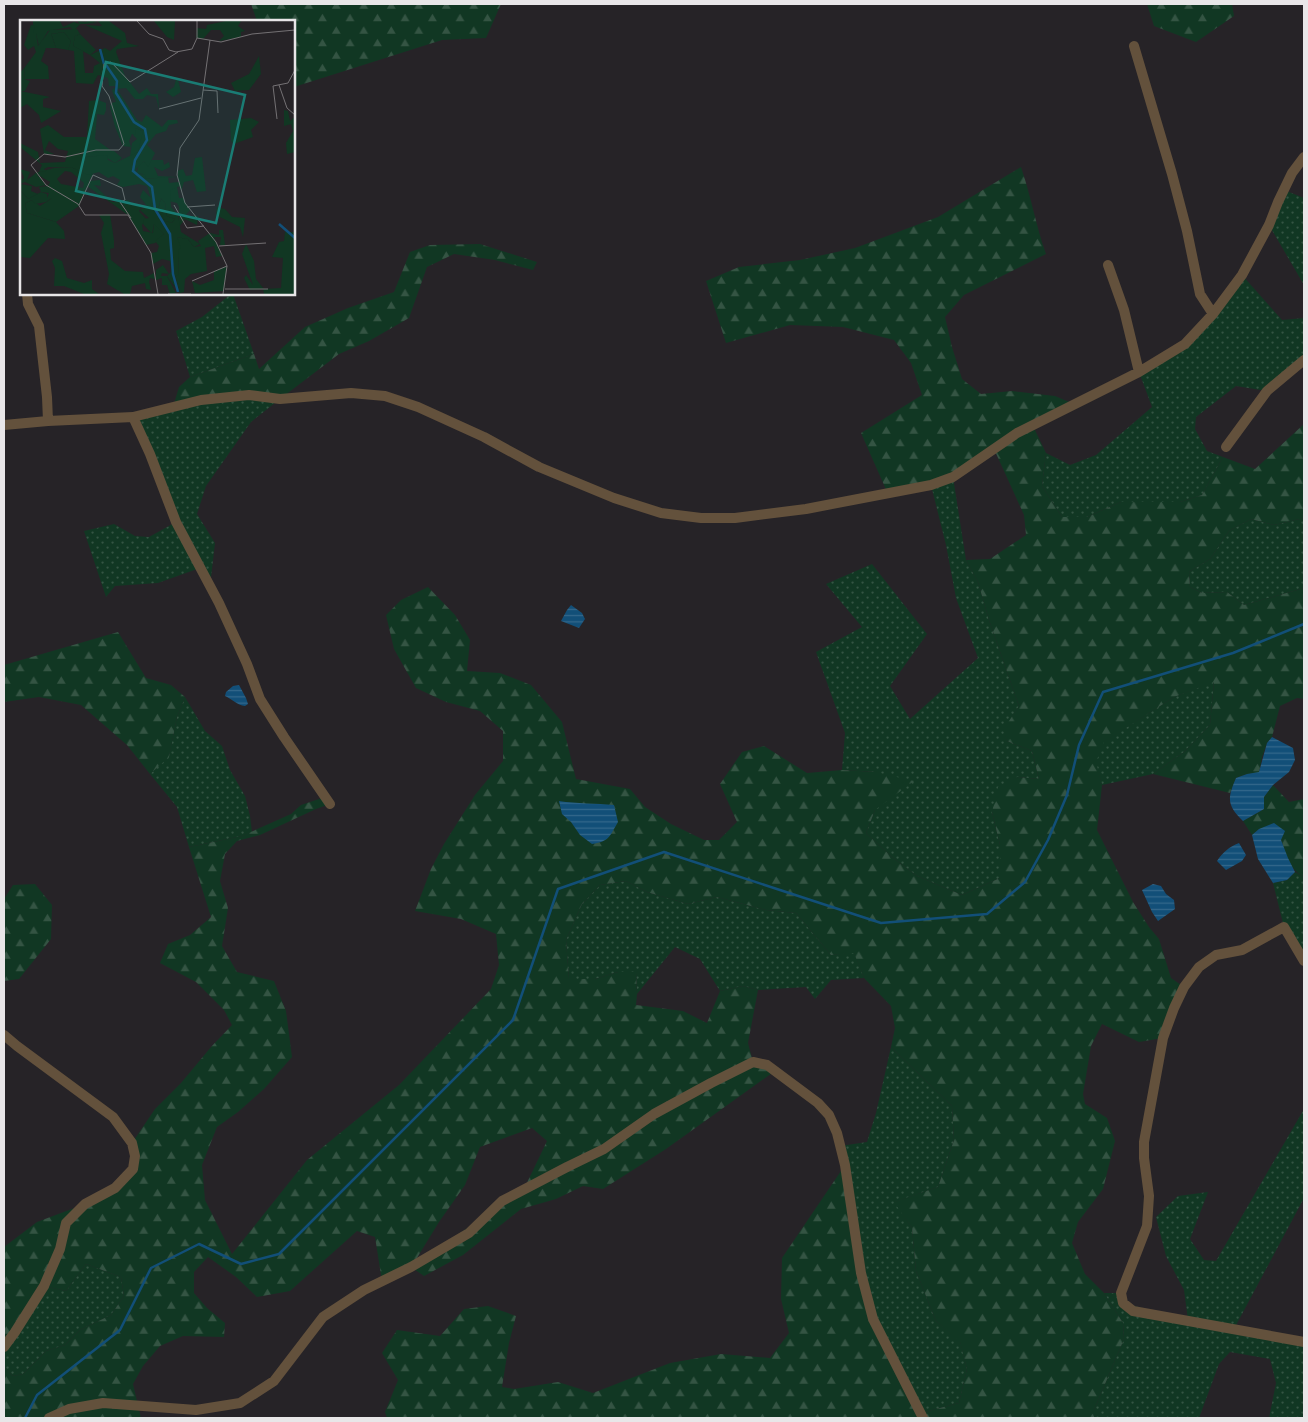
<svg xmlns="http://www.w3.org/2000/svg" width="1308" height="1422" viewBox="0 0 1308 1422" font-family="'Alegreya Sans',sans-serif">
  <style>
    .grass { fill: url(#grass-dots) }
    .forest { fill: url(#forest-firs); fill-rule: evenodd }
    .water { fill: url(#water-rules) }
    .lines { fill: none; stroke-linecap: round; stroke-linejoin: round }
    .stream { stroke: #124f78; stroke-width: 2.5 }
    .minor { stroke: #63513c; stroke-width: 10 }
    .inset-river { fill: none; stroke: #124f78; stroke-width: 2.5 }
    .inset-road { fill: none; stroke: #747174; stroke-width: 1 }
    .view { fill: #1a7c74; fill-opacity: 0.15; stroke: #1a7c74; stroke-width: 2.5 }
    .inset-edge { fill: none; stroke: #e8e6e8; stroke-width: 2.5 }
  </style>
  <defs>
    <pattern id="grass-dots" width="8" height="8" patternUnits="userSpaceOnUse" patternTransform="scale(1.25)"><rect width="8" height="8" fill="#113723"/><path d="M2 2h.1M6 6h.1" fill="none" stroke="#345443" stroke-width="1.8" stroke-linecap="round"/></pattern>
    <pattern id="forest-firs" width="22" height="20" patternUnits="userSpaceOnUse" patternTransform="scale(1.25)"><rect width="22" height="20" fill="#113723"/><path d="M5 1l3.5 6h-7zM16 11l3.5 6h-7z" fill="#345443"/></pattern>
    <pattern id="water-rules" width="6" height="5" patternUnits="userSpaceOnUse" patternTransform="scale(1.25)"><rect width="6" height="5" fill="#124f78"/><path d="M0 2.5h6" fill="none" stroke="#34688b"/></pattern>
  </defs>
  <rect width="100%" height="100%" fill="#262327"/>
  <!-- grass -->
  <path class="grass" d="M1284,190L1304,198V285L1269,225Z
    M1242,275L1282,320L1304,318V360L1267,391L1236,386L1196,417L1195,429L1207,451L1223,457L1202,495L1180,502H1121L1087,517H1062L1042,486L1046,453L1070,465L1096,455L1152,407L1139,372L1185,344Z
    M231,294H233L254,354L190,377L176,331L202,317Z
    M280,399L251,422L206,486L197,514L215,543L210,586L200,568L158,583L115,586L106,597L84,531L114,524L135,536L149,537L176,522L133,417L201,400Z
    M953,477L966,560L978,582L989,620L1019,706L1004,730L1007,741L1032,751L1039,779L1017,777L992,812L1000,845V878L962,895L917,876L892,857L866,833L875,810V772L842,770L845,733L816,652L862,627L826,584L872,564L927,634L890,686L910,719L978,658L956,598L946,545L931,485Z
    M1304,518V588L1244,605L1227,592L1202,593L1190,587L1189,572L1210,559L1229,531L1251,519L1274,525Z
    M1214,681L1210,725L1184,752L1153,774L1102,785L1095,762L1103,742L1174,697Z
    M185,697L205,731L222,746L230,770L245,796L250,816L252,832L242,836L189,847L177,807L150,774L169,756L177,717Z
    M1295,872L1304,877V961L1284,927L1273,883L1287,880Z
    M626,881L647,892L688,904L717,897L766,910L796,913L831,955L854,952L864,978L831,980L815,999L806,987L758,990L743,986L720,991L700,959L675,947L637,994L636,972H618L595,979H569L566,940L582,904L600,885Z
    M891,1047L952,1106L954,1140L938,1187L895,1202L912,1228L916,1271L936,1321L960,1341L967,1369L959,1403L921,1413L873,1319L840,1146L867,1142L876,1113Z
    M1304,1109V1198L1234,1329L1304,1342V1418H1269L1276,1383L1270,1359L1230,1352L1219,1364L1199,1418H1094V1410L1124,1339L1123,1323L1104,1293H1121L1123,1303L1188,1320L1184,1290L1166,1256L1156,1217L1178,1196L1208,1192L1190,1239L1204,1260L1216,1261Z
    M86,1264L121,1277L124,1296L111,1315L80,1330L65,1345L46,1351L23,1374L13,1376L4,1366V1347L44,1286L66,1291Z"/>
  <!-- forest -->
  <path class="forest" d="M251,4H501L486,38L442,40L294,87V21H257Z
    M1147,4H1232L1234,16L1196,42L1154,26Z
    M1021,167C1031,196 1036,226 1046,254L964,295L945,317L952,347L962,379L981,394L1012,391L1055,396L1074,404L1033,426L1046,453L1042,486L1062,517H1087L1121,502H1180L1202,495L1223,457L1255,469L1304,424V518L1274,525L1251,519L1229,531L1210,559L1189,572L1190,587L1202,593L1227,592L1244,605L1304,588V699L1297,698L1280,706L1272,737L1267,743L1262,757L1259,773L1247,774L1236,778L1230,793L1153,774L1184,752L1210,725L1214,682L1174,697L1104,742L1096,762L1102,785L1097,830L1133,902L1149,927L1159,939L1171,978L1184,987L1163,1038L1139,1042L1102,1024L1091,1046L1083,1094L1085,1104L1107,1118L1115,1141L1103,1189L1078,1222L1072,1243L1085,1274L1104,1293L1123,1323L1124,1339L1094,1410V1418H387L385,1412L398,1380L382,1353L397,1330L440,1336L464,1309L488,1306L516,1316L509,1343L502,1387L514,1389L558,1382L593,1393L670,1363L721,1354L770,1358L789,1333L781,1299L782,1258L845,1165L873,1319L921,1413L959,1403L967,1369L960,1342L936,1321L916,1271L912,1228L894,1202L938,1187L954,1140L952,1106L891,1047L895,1028L891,1006L864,978L854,953L831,955L796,913L766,910L717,897L688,904L647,892L626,881L600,885L582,904L566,940L569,979H595L618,972H636L637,994L636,1005L683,1011L707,1023L720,991L743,986L758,990L748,1043L753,1062L775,1071L666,1149L603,1189L583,1186L556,1199L521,1209L463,1255L424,1276L411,1267L382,1281L375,1237L357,1231L290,1291L257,1297L236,1277L208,1257L194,1272V1293L207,1308L225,1323L224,1337L183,1336L160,1346L143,1366L133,1384L141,1418H4V1366L13,1376L23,1374L46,1351L65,1345L80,1330L111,1315L124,1296L121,1277L86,1264L66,1291L44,1286L4,1347V1247L37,1222L85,1204L133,1169L132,1143L155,1109L181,1083L211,1047L232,1025L224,1010L196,982L160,963L168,944L190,935L211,917L189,847L242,836L291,814L301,805L325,797L330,804L316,809L260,835L237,841L225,854L220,881L228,908L222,946L237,972L274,981L286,1011L292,1057L264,1089L238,1112L217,1127L202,1165L205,1200L232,1254L307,1160L399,1085L491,989L499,965L496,934L461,919L415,911L431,869L444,844L475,795L503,761V731L480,711L446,702L416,688L394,649L386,615L401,600L428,587L455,615L470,640L467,671L500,673L531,685L562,722L576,779L630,789L645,807L671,824L704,840H719L737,822L720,784L742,752L764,746L807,773L842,770L875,772L914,781L875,810L866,833L892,857L917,876L962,895L1000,878V845L992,812L998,787L1017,777L1039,779L1032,751L1007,741L1003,730L1019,706L989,620L978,582L966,560L990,559L1026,535L1024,515L994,449L953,477L888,494L861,433L922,395L911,363L894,340L843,327L790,325L726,343L706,281L739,267L800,260L855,248L938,217ZM532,1128L547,1141L524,1189L412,1266L439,1222L465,1185L480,1147Z
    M480,244L537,262L533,270L495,260L454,254L427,267L409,318L369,341L339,354L280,399L249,395L173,407L179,387L190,377L254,354L259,369L305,327L348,308L394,292L410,252L430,245Z
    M118,632L146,678L171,685L185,697L177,717L169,757L150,774L127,745L81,705L39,697L4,702V665Z
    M1273,785L1289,802L1304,799V877C1289,869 1287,856 1281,840L1259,829L1252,835L1243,821L1264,809V797Z
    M35,884L52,905L51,939L19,979L4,981V899L13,885Z"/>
  <!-- water -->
  <path class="water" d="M571,605L582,613L585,619L579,628L561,621L567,610Z
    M239,685L246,698L248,704L245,706C237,705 232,699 225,696L226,692L233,686Z
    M1272,737L1293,748L1295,760L1289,772L1273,785L1264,797V809L1243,821C1227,805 1227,799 1236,778L1247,774L1259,772L1267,743Z
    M559,801C577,804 596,803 614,805L618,822C609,837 610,841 592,844L580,835L571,822L562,814Z
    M1274,823L1285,831L1281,840L1288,858L1295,872L1287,880L1273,883L1258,859L1252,835L1259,829Z
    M1239,843L1246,855L1242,861L1226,870L1217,861C1223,852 1229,847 1239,843Z
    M1153,884L1161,886L1166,894L1174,900L1175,909L1158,921L1152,912L1142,890Z"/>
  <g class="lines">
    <!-- stream -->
    <path class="stream" d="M25,1418L37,1395L120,1330L151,1268L199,1244L241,1264L279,1254L513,1020L558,889L664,852L881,923L987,914L1025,882L1048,840L1067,795L1079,745L1103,692L1233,653L1304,624"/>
    <!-- minor -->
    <path class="minor" d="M1134,46L1172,174L1187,231L1200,294L1213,314
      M1108,265L1124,310L1139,372
      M27,294L28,304L39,326L47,397L48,421
      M133,417L150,454L176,522L219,603L247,664L260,699L284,737L330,804
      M4,425L48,421L133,417L201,400L249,395L280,399L351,393L385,396L418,407L484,437L539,467L614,498L661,513L701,518H735L806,509L931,485L953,477L1017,433L1139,372L1185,344L1213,314L1242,275L1269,225L1278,202L1292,173L1304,157
      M1226,447L1267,391L1304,360
      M1304,961L1284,927L1242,950L1216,955L1199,967L1184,987L1174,1008L1163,1038L1144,1142V1158L1149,1196L1147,1226L1121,1293L1123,1303L1133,1311L1304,1342
      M4,1035L17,1046L113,1117L132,1143L135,1156L133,1169L115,1188L85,1204L66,1223L60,1249L44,1286L15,1332L4,1347
      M49,1418L69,1409L103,1403L196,1410L240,1403L274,1381L323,1317L364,1290L411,1267L469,1233L502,1201L567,1167L604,1149L654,1114L711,1083L753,1062L767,1065L818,1103L829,1115L837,1133L845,1165L861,1273L873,1319L923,1418"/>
  </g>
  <!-- overview -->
  <g transform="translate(20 20)">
    <rect width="275" height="275" fill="#262327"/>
    <path d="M13,1H40L43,7L54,2L59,4L58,1L80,3L60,4L54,11L50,7L28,11L19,26L16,14L13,13ZM44,12L51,21L48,30L36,28L31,14ZM60,14L76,30L70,35L53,26L55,16ZM5,47L4,59L10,61L5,71H0V53ZM264,90L268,91L270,101L275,97V132L267,134L266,123L273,111L271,104L264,106ZM116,108L123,111L125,116L118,132L110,137L112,123L117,119L113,115ZM76,130L94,131L102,138L95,143L84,136L66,137V133ZM131,140H143L144,145L149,142L150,147L142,151L134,147L138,156L157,157L125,159L123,154L116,153L119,145L124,141L128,146ZM34,148H53L73,154L69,161L80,160L81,166L74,165L92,182L110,180L109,184L122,187L119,191L126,199L122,205L123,211L133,213L134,203L144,214L135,223L126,225L108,195L67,166L59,186L36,202L7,193L5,183L12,180L20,186L31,179L27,178L29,173L21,172L19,167L28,166L30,162L15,153ZM45,151L51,152L64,163L63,168L41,164L37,159ZM0,164L12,166L11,171L18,174L8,179L0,170ZM150,167H157L159,178H163L170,190L165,196H178L177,205L165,199L159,207V187L157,183L149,181ZM141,178L145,183L147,196L155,199L152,203L145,201L138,190ZM199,210H203L205,225H200L201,217H194L202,236L196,237L194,226L185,228L187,251L171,254L165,259L164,272L160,273L155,255L159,254L157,217L168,219L174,227L181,226L178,221L190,213L199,215ZM143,245L149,254L142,253L141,256H147L156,273L150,274L147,265H142V258L136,260V250ZM207,246L204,271L175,273L172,261L180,265L194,260V251Z" fill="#113723" fill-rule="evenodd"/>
    <path d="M67,1H89L105,13L107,23L119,26L97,29L96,32L105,56L119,74L127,68L131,74H138L139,89L136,77L127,75L123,79H115L106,68L97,69L117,100L122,102L126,95L142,107L148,100H157L158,103L149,105L146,111L136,114L127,125L135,133L128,147L124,141L116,149V153L125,155L126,159L148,157L149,163L159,162L157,151L163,149L166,156L172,155L175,138L182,137L186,171L177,172L173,160L164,162L161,171L160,166L150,170L151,187L158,195L161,212L180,224L174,227L168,219L157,217L161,228L158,230L159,255L155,256L160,274L147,256L151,252L150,241L142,239L133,244L131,233L137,232L139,226L135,221L144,214L134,204L132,214L123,204L124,199L129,198L120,190L127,186L120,177L123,170L131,178L127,166L119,164L103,167L97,165L100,160L93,156L88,158L79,152L68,155L53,148L28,147L24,149L26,151L19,152L22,145L0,127V123L18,132L20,143L45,142L48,131L38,129L29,121L25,130L34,134H24L20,109L28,105L44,117H67L69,81L78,80L86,83V90L84,95L77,94L75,119L92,131L66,133V137L87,135L88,140L95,143L118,132L123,111L116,108L115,115L112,114L109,121L111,127L103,126L95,107L90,87L91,83L96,82L92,70L97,66H89L88,58L78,55L73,64L56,63L54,31L48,30L51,21L44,12L31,14L36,28H26L21,41L28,46L29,59H4L5,47L16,32L14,26L8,30L4,25L11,5L15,6L13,13H16L18,26L30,10L57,9L60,14L55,16L53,26L63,31L65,53H73L74,46L80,43L70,35L85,28L90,31L102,21L65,5L82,6L78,1L64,4ZM141,178L145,183L147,196L155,199L152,203L145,201L138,189ZM134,1H155L154,20L147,17ZM206,1H221L218,6L225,11L221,12V17L199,21L204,16L200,10H191L183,19L176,18L177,8L186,9L187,5ZM239,36L241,54L229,70L215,71L211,63L229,54ZM157,56L161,72L153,77L146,72L154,67ZM0,71L30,77L23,79V87L41,91L21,103L19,95L7,84L0,88ZM231,98L239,102L231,110L233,117L214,124L211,121L210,100ZM0,149L10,152L7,160L16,153L26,165L16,167L5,162L0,164V157L3,160L4,157ZM0,170L8,179L21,172L27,174V178H32L26,182L15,184L12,180L5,183L7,193L36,202L44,211L45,219L28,218L10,238L0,237ZM197,187L205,189L212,197L225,198L223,217L220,207L196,195ZM90,194L94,220V228L90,229L91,240L105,251L123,252L124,258L134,253L135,259L130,258L129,262L131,270L126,269L125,263L112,266L110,274H104L87,264L89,254L81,213L84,203L79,195ZM265,212H275V274H244L243,269L230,270L224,258L226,255L233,265L222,234L226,224L234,241L236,259L244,269L261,268L263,238L252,237L259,222L264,221ZM35,238L42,241L47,258L64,263L72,260V269L79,274H64L44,266H34L35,248L32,241Z" fill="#113723" fill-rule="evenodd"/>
    <path class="inset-river" d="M80,29L84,44M86,45L97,61L96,73L114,102L125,109L127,120L115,140L113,151L132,167L135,189L150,214L153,254L158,272M259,204L275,218"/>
    <path class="inset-road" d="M117,1L129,14L143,19L149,30L156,32L172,29L177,18L201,22L232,14L275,10M177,18V1M190,20L179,100L160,128L157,155L165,183L196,222L207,246L203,274M259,65L267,88L275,95M183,70L197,71L198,93M139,89L181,78M257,99L253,66L268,63L275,50M59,185L73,155L102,168L105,180L100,182L111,198M154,185L167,208L184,206M167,187L195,185M199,226L246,223M172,261L207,246M205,269H248M138,274L131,233L108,195H65L58,184L26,165L11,145L24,134L45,137L76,130H99L104,124L89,76L82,66L84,44L91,42L110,62L158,32M148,274H171"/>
    <path class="view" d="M86,42L225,75L196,203L56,171Z"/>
    <rect width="275" height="275" class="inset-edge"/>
  </g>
  <!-- border -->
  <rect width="1308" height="1422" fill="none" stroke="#e8e6e8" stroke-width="10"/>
</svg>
